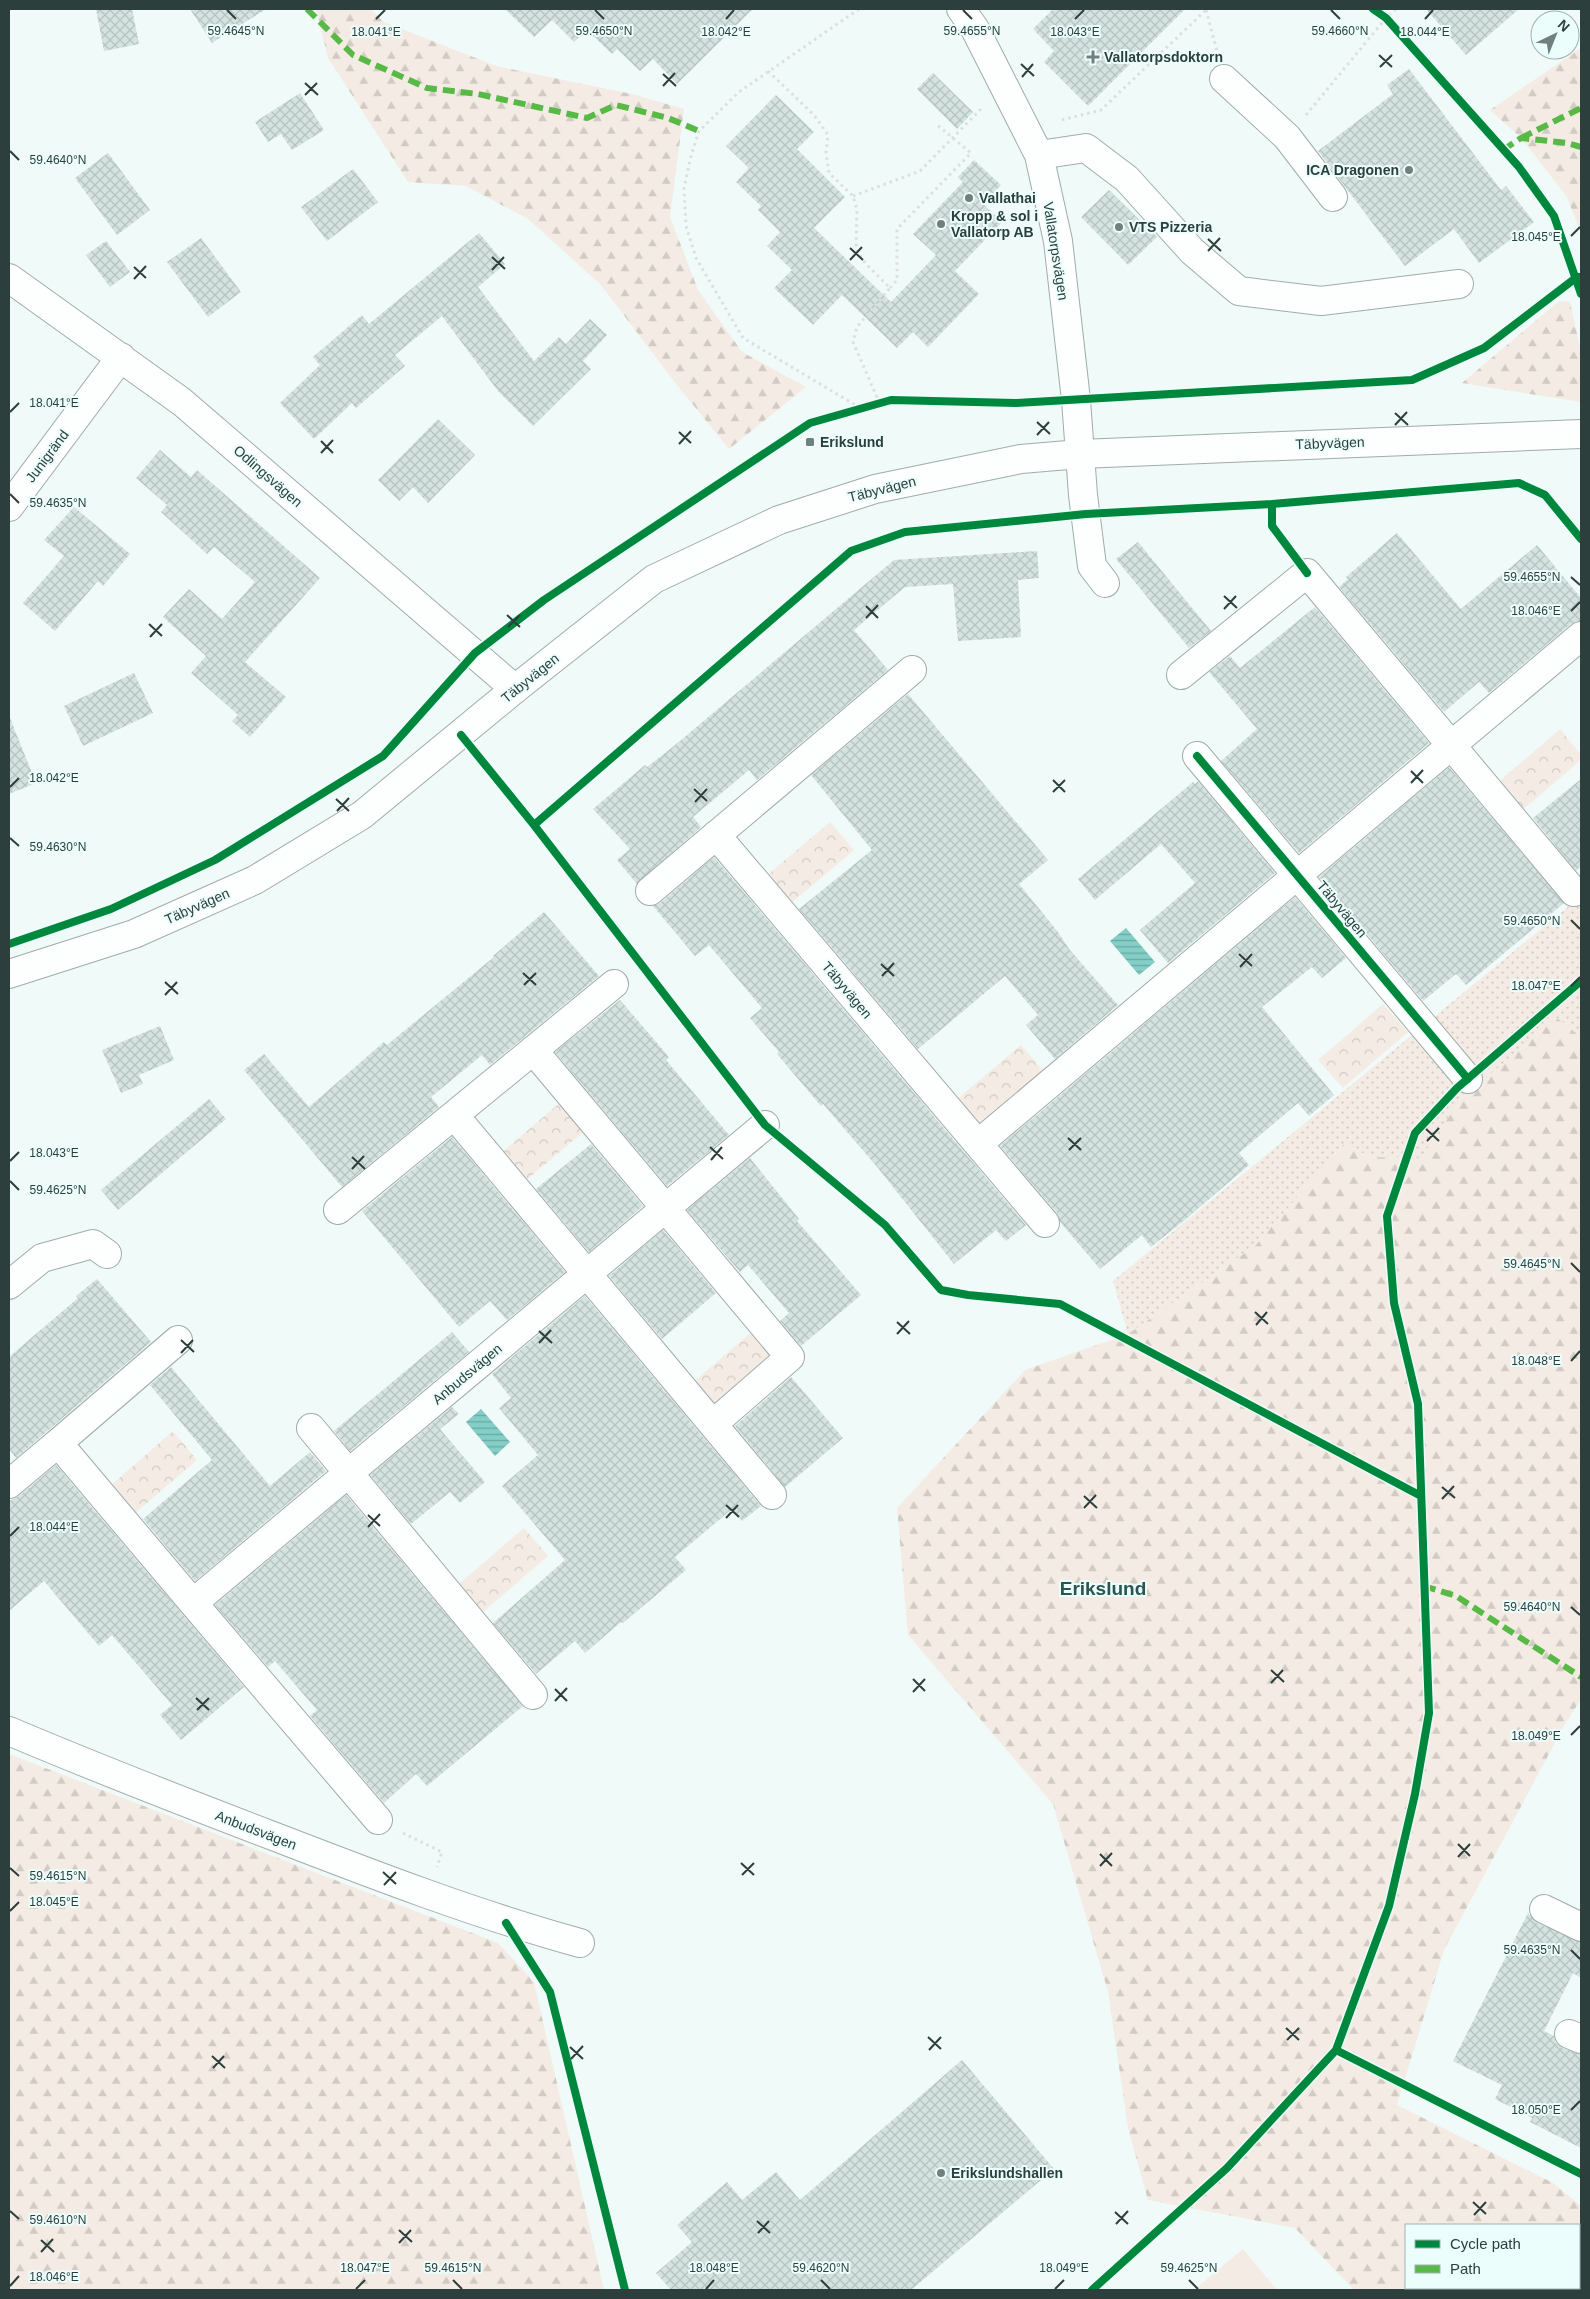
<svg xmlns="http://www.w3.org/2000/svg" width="1590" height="2299" viewBox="0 0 1590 2299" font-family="Helvetica,sans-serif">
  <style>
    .grass { fill: url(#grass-dots) }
    .forest { fill: url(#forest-firs); fill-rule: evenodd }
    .park { fill: url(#park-crowns) }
    .pitch { fill: #f4ece4 }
    .water { fill: url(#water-rules) }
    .building { fill: url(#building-cross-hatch) }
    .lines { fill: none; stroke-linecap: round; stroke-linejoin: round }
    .minor-casing { stroke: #a0acaa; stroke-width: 30 }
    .major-casing { stroke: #a0acaa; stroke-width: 30 }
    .path { stroke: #dcdfde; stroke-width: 3; stroke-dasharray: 2.5 4; stroke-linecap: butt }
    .minor { stroke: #fdfefe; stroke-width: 28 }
    .major { stroke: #fdfefe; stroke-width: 28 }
    .quiet { stroke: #58b947; stroke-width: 6; stroke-dasharray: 12 6; stroke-linecap: butt }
    .cycleway-casing { stroke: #ecfefb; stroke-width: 11 }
    .cycleway { stroke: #00873e; stroke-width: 8 }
    .ticks { fill: none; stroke: #2c3f3c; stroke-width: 2 }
    .poi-dot { fill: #71807e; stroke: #ecfefb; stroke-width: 2 }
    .labels { text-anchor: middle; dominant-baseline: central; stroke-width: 4; stroke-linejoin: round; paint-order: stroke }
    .poi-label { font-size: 14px; font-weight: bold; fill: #2c3f3c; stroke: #ecfefb; text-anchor: start }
    .street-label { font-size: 14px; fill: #2c3f3c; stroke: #ecfefb }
    .district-label { font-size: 19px; font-weight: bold; fill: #2b5551; stroke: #ecfefb }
    .ticks-label { font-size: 12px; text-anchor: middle; fill: #2c3f3c; stroke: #ecfefb; stroke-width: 4; stroke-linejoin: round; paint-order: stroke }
  </style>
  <defs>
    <pattern id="grass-dots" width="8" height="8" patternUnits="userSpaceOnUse" patternTransform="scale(1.25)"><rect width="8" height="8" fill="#f4ece4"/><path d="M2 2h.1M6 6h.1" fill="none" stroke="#d1cbc4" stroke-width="1.8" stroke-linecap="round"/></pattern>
    <pattern id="forest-firs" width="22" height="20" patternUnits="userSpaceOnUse" patternTransform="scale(1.25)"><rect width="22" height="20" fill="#f4ece4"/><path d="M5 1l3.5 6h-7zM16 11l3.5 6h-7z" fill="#d1cbc4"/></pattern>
    <pattern id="park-crowns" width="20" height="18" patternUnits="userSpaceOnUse" patternTransform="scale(1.25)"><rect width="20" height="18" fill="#f4ece4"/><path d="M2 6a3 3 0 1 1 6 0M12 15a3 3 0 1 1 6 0" fill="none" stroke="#d1cbc4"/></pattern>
    <pattern id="water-rules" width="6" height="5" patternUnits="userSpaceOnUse" patternTransform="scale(1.25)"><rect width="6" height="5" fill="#83cec6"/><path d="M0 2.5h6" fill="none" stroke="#6ba9a2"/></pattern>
    <pattern id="building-cross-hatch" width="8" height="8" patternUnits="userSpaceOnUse" patternTransform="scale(1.25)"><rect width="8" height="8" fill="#d4e2e0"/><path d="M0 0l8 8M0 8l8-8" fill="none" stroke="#b6c3c1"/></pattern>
  </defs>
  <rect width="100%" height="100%" fill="#f0faf8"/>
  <!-- grass -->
  <path class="grass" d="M1581,896V1037L1557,1018L1461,1099L1421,1158L1370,1157L1344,1144L1255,1246L1128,1334L1113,1281Z"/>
  <!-- forest -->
  <path class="forest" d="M316,9H370L384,22L496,66L632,94L684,109L670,217L698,290L742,352L806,387L729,449L673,380L601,285L528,219L466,186L408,182L328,58Z
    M1581,48V234L1567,197L1521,138L1490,110Z
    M1559,301L1570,302L1581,352V402L1462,383Z
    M1557,1018L1581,1037V1699L1564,1726L1444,1950L1397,2105L1553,2183L1581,2206V2290H1354L1295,2228L1148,2200L1128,2128L1108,1992L1053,1804L908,1635L897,1508L1025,1370L1128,1334L1255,1246L1344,1144L1370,1157L1421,1158L1461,1099ZM1406,2225H1579V2288H1406Z
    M9,1754L498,1943L534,1982L604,2290H9Z"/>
  <!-- park -->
  <path class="park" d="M1560,729L1581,755V760L1519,813L1495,785Z
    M830,822L854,850L789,905L765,877Z
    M1383,1004L1408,1032L1343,1088L1318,1060Z
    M1021,1045L1045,1073L981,1128L956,1100Z
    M564,1099L588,1128L523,1183L499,1155Z
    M755,1329L779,1357L714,1413L690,1385Z
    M173,1431L197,1460L133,1515L109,1487Z
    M524,1528L548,1556L483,1612L459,1584Z"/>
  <!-- pitch -->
  <path class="pitch" d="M1243,2249L1277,2290H1194Z"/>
  <!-- water -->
  <path class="water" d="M1126,928L1155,962L1139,975L1110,941Z
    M481,1409L510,1442L495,1456L466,1422Z"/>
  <!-- building -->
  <path class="building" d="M96,9H132L139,44L104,51Z
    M190,9H266L212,43Z
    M505,9H753L677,84L653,59L640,71L617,49L612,54L587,30L574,42L552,20L534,37Z
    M1053,9H1185L1088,106L1044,62L1054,51L1033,29Z
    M1426,9H1519L1466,55Z
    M1409,69L1501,190L1506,186L1534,222L1479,263L1454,229L1405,266L1318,151L1393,94L1387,85Z
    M933,73L973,112L957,129L917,89Z
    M300,93L324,130L292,150L281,134L268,142L255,122Z
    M776,95L814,132L797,149L845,197L814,228L891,302L936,255L913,234L963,182L958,177L974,160L1001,185L983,204L1002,222L955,271L979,294L928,347L913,332L897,348L842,295L813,325L774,288L792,270L767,246L780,232L758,210L761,206L736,182L749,168L726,146Z
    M108,153L150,210L117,235L75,178Z
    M353,169L378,202L327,241L301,207Z
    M1109,190L1157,237L1128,265L1081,217Z
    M479,233L505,264L478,287L534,361L559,337L566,344L590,319L607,335L583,361L591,369L533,426L498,391L442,316L395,355L405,366L356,408L352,403L314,439L280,403L320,365L313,357L362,315L369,324Z
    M201,238L241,292L208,317L167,262Z
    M106,241L130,272L110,287L86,255Z
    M438,419L475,455L428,503L413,487L399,501L378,480Z
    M160,450L191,477L197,470L320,578L245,662L286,697L250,737L232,721L238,715L191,673L206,656L163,617L189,589L222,619L255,582L214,547L207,554L161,512L167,505L136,478Z
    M74,507L130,554L103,586L98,581L55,631L23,603L64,556L44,540Z
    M1397,533L1461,609L1537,545L1581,598V621L1571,624L1489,693L1479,682L1444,712L1339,587L1348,579L1346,577Z
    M1138,542L1211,631L1189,648L1116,559Z
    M1037,551L1039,578L1018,580L1021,637L958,641L953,584L905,587L854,630L888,670L757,780L749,770L693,817L701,827L637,884L617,860L630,849L593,809L645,765L647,767L674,746L894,560Z
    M1315,607L1429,743L1299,853L1221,761L1257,729L1209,672L1230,656L1240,668Z
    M134,673L153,713L83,746L64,706Z
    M908,694L1048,860L1019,884L1058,932L1069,949L1118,1005L1055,1059L1026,1025L1038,1015L1005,976L918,1049L799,909L872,850L811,775Z
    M10,718L36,783L9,794V719Z
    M1449,767L1564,903L1466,985L1456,974L1423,1001L1319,877Z
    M1581,779V866L1576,871L1533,818Z
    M1198,781L1275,873L1168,963L1140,930L1195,883L1161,844L1095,900L1078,879L1193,782L1195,784Z
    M714,857L1026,1225L1006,1241L996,1230L954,1264L878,1168L823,1104L821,1106L777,1054L779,1052L750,1018L762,1008L709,945L695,956L653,906L660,903Z
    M1295,897L1346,958L1322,978L1312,967L1262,1007L1334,1095L1309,1116L1298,1103L1239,1153L1249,1165L1186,1219L1151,1247L1142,1235L1100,1269L1060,1222L1057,1213L1000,1146Z
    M544,912L599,976L490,1065L482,1055L431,1097L439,1107L342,1187L244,1070L264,1054L309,1107L384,1042L387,1045L494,957L493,956Z
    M620,1000L669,1057L666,1060L729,1135L667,1186L555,1052Z
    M160,1026L174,1060L139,1075L143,1084L121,1093L102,1050Z
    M209,1099L226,1119L118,1210L101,1190Z
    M452,1137L565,1272L507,1320L490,1301L459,1327L362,1211Z
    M591,1144L643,1206L589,1252L536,1189Z
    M750,1158L799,1219L797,1221L861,1295L801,1346L780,1321L789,1313L748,1265L740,1272L687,1210Z
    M663,1230L716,1293L662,1339L609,1276Z
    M97,1279L151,1342L16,1458L9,1449V1357L78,1298L76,1296Z
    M585,1296L761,1506L742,1521L732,1509L675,1557L686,1570L623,1623L621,1622L585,1653L575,1641L536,1674L493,1623L565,1560L502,1486L538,1455L499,1408L511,1398L492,1374Z
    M452,1332L469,1352L350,1451L334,1431Z
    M171,1367L270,1486L310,1452L326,1471L195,1581L143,1519L212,1460L150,1385Z
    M791,1377L843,1438L785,1487L735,1426Z
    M452,1407L459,1414L440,1429L485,1482L460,1503L450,1492L411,1524L370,1475Z
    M56,1465L244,1687L181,1740L160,1715L172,1705L112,1635L99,1646L44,1581L9,1611V1501L19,1496Z
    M346,1495L523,1706L427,1786L416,1774L384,1803L310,1716L317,1710L275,1661L268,1667L215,1605Z
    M1528,1913L1537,1923L1581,1942V1978L1573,1973L1544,2031L1554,2036L1556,2043L1563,2048L1581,2054V2148L1530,2122L1532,2118L1495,2099L1502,2085L1453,2061Z
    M962,2060L1054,2169L911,2290H671L656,2273L692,2242L677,2225L727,2182L742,2200L776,2172L800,2200Z"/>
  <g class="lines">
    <defs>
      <path id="minor" d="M961,9L975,29L1039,155L1058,241L1076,400L1083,495L1092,566L1105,583
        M1224,79L1287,137L1333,197
        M1039,155L1086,148L1127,179L1192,251L1239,291L1321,301L1459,284
        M9,278L182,402L515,689
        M9,507L121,357
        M1181,675L1307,573L1574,892
        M1197,756L1468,1079
        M716,835L1045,1223
        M650,891L912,670
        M533,1050L790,1357L713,1424
        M454,1115L772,1495
        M978,1144L1581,636
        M338,1210L614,984
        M9,1285L42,1258L93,1244L107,1254
        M311,1428L533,1695
        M58,1443L178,1340
        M9,1484L58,1443L193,1603
        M9,1731C96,1768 184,1802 273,1836C374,1875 475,1914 580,1943
        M378,1820L193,1603L765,1125
        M1544,1909L1581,1927
        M1569,2034L1581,2039"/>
      <path id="major" d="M9,974L134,934L255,880L362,815L515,689L654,579L779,520L875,489L1021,459L1080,454L1581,434"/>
    </defs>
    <!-- minor casing -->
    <use href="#minor" class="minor-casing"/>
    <!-- major casing -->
    <use href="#major" class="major-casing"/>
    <!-- path -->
    <path class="path" d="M859,9L739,92L699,131L691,156L684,188L686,226L696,258L743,338L862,409
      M1206,10L1217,51
      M768,71L814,115L828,135L826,153L829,173L853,196L857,210L856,250L865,263L890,288L857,327L853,342L880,404
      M1306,115L1386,18L1396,9
      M1062,120L1101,110L1207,9
      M853,196L920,171L982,108
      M890,288L897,280V229L971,153L936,124
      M403,1833L442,1852L437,1867"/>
    <!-- minor -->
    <use href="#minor" class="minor"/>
    <!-- major -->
    <use href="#major" class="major"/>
    <!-- quiet -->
    <path class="quiet" d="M307,9L353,55L427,88L478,94L587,118L616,105L668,118L699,131
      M1521,138L1581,108
      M1503,150L1521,138L1567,143L1581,147
      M1424,1586L1456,1596L1581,1677"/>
    <defs>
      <path id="cycleway" d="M1373,9L1386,18L1519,167L1554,216L1581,294
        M1272,504V526L1307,573
        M461,735L534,825L765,1125L885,1225L941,1290L968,1295L1060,1304L1421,1496
        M1197,756L1468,1079
        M534,825L851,551L905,532L1086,514L1272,504L1519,483L1545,495L1581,539
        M9,944L111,909L215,860L383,756L475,653L544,600L810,423L891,400L1016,403L1412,380L1484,348L1577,277H1581
        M506,1923L550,1992L625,2290
        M1336,2050L1581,2174
        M1092,2290L1227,2168L1336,2050L1389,1906L1415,1794L1429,1713L1418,1404L1394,1303L1387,1216L1415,1133L1457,1088L1581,981"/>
    </defs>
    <!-- cycleway casing -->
    <use href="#cycleway" class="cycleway-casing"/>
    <!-- cycleway -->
    <use href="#cycleway" class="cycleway"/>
  </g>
  <!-- ticks -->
  <path class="ticks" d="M227,10L236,19M595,10L604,19M963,10L972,19M1331,10L1340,19M376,19L385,10M726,19L734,10M1075,19L1084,10M1425,19L1433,10M1379,55L1392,67M1021,64L1034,76M1380,67L1392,55M663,74L676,86M1022,77L1033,64M305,83L318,95M663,86L675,73M305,95L317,83M10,151L19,160M1571,236L1580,227M1208,239L1221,251M850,248L863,260M1208,251L1220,238M492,257L505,269M850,260L862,247M134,267L146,278M492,270L504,257M134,279L146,266M10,412L19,403M1395,413L1408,425M1037,422L1050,434M1395,425L1407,412M679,432L691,443M1037,435L1049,422M321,441L333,453M679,444L691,431M321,453L333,440M10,494L19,503M1571,577L1580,585M1224,596L1237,608M866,606L878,618M1224,609L1236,596M1571,611L1580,602M507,615L520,627M866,618L878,605M149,624L162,636M508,627L520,615M150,637L162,624M1411,771L1423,783M1053,780L1065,792M1411,783L1423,770M10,787L19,778M694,789L707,801M1053,792L1065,780M336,799L349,811M695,802L707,789M337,811L349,798M10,838L19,846M1571,920L1580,929M1239,954L1252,966M881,964L894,976M1240,967L1252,954M523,973L536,985M882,976L894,963M165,982L178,994M524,985L536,973M1571,986L1580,977M165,995L177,982M1426,1129L1439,1141M1068,1138L1081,1150M1427,1141L1439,1128M710,1147L723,1159M1069,1150L1081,1138M352,1157L365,1169M711,1160L722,1147M10,1161L19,1152M352,1169L364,1156M10,1181L19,1190M1571,1263L1580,1272M1255,1312L1268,1324M897,1322L910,1334M1256,1325L1267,1312M539,1331L552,1343M897,1334L909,1321M181,1340L194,1352M539,1343L551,1330M181,1353L193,1340M1571,1361L1580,1351M1442,1487L1455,1498M1084,1496L1097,1508M1442,1499L1454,1486M726,1505L739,1517M1084,1508L1096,1495M368,1515L380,1526M726,1518L738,1505M368,1527L380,1514M10,1536L19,1527M1571,1607L1580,1615M1271,1670L1284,1682M913,1679L925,1691M1271,1683L1283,1670M555,1689L567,1701M913,1692L925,1679M196,1698L209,1710M555,1701L567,1688M197,1710L209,1698M1571,1735L1580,1726M1458,1844L1470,1856M1100,1854L1112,1866M1458,1857L1470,1844M741,1863L754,1875M1100,1866L1112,1853M10,1868L19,1876M383,1872L396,1884M742,1875L754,1863M384,1885L396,1872M10,1911L19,1902M1571,1950L1580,1959M1286,2028L1299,2040M928,2037L941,2049M1287,2040L1299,2028M570,2047L583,2059M929,2050L941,2037M212,2056L225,2068M571,2059L583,2046M213,2068L224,2056M1571,2110L1580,2101M1473,2202L1486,2214M10,2211L19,2219M1115,2212L1128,2224M1474,2215L1486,2202M757,2221L770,2233M1116,2224L1128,2211M399,2230L412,2242M758,2233L769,2221M41,2240L54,2252M399,2243L411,2230M41,2252L53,2239M453,2280L462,2289M821,2280L830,2289M1189,2280L1198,2289M10,2286L19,2276M356,2289L365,2280M706,2289L714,2280M1055,2289L1064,2280"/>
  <!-- markers -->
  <g class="poi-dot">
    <path d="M1090.5 49.5h5v5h5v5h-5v5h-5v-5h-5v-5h5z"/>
    <circle cx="1409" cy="170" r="5"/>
    <circle cx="969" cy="198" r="5"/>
    <circle cx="941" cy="224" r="5"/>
    <circle cx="1119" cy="227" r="5"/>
    <rect x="805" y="437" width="10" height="10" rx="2.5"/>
    <circle cx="941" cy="2173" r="5"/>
  </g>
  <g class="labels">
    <!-- poi labels -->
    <g class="poi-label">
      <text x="1104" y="57">Vallatorpsdoktorn</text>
      <text x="1399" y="170" text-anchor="end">ICA Dragonen</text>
      <text x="979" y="198">Vallathai</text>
      <text x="951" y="216">Kropp &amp; sol i<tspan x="951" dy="16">Vallatorp AB</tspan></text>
      <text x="1129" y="227">VTS Pizzeria</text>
      <text x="820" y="442">Erikslund</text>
      <text x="951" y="2173">Erikslundshallen</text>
    </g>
    <!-- street labels -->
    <g class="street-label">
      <text transform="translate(1056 251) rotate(81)">Vallatorpsvägen</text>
      <text transform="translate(1330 443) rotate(-2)">Täbyvägen</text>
      <text transform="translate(47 456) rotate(-53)">Junigränd</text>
      <text transform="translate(268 476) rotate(41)">Odlingsvägen</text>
      <text transform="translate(882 489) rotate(-14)">Täbyvägen</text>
      <text transform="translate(530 678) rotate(-39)">Täbyvägen</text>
      <text transform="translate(197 906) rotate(-24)">Täbyvägen</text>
      <text transform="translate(1342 909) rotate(50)">Täbyvägen</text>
      <text transform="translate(847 990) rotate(50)">Täbyvägen</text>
      <text transform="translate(467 1374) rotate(-40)">Anbudsvägen</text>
      <text transform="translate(256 1830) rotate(21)">Anbudsvägen</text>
    </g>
    <!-- district labels -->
    <g class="district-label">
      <text x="1103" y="1588">Erikslund</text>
    </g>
  </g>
  <g class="ticks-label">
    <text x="236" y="35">59.4645°N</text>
    <text x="604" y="35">59.4650°N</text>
    <text x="972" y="35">59.4655°N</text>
    <text x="1340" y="35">59.4660°N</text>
    <text x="376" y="36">18.041°E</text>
    <text x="726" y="36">18.042°E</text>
    <text x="1425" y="36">18.044°E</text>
    <text x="1075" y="36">18.043°E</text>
    <text x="58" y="164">59.4640°N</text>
    <text x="1536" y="241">18.045°E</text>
    <text x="54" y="407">18.041°E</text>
    <text x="58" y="507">59.4635°N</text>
    <text x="1532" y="581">59.4655°N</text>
    <text x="1536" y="615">18.046°E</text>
    <text x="54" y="782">18.042°E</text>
    <text x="58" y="851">59.4630°N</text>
    <text x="1532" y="925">59.4650°N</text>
    <text x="1536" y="990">18.047°E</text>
    <text x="54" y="1157">18.043°E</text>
    <text x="58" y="1194">59.4625°N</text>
    <text x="1532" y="1268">59.4645°N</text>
    <text x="1536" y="1365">18.048°E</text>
    <text x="54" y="1531">18.044°E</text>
    <text x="1532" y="1611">59.4640°N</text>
    <text x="1536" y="1740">18.049°E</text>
    <text x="58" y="1880">59.4615°N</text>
    <text x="54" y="1906">18.045°E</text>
    <text x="1532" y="1954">59.4635°N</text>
    <text x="1536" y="2114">18.050°E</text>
    <text x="58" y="2224">59.4610°N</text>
    <text x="365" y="2272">18.047°E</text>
    <text x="714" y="2272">18.048°E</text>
    <text x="1064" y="2272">18.049°E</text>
    <text x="453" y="2272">59.4615°N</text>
    <text x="821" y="2272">59.4620°N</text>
    <text x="1189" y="2272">59.4625°N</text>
    <text x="54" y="2281">18.046°E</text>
  </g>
  <!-- border -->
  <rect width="1590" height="2299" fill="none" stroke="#2c3f3c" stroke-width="20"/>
  <!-- legend -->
  <rect x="1405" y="2224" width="175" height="65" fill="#ecfefb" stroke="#9fb2af"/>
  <rect x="1415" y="2240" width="25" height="8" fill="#00873e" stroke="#9fb2af"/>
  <text x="1450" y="2249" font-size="15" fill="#2c3f3c">Cycle path</text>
  <rect x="1415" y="2265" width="25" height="8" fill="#58b947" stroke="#9fb2af"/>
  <text x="1450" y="2274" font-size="15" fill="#2c3f3c">Path</text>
  <!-- north arrow -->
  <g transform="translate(1555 35) rotate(43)"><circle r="24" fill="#ecfefb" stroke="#9fb2af"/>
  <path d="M0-4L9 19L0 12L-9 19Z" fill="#71807e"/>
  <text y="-8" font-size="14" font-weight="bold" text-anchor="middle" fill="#2c3f3c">N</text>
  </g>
</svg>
